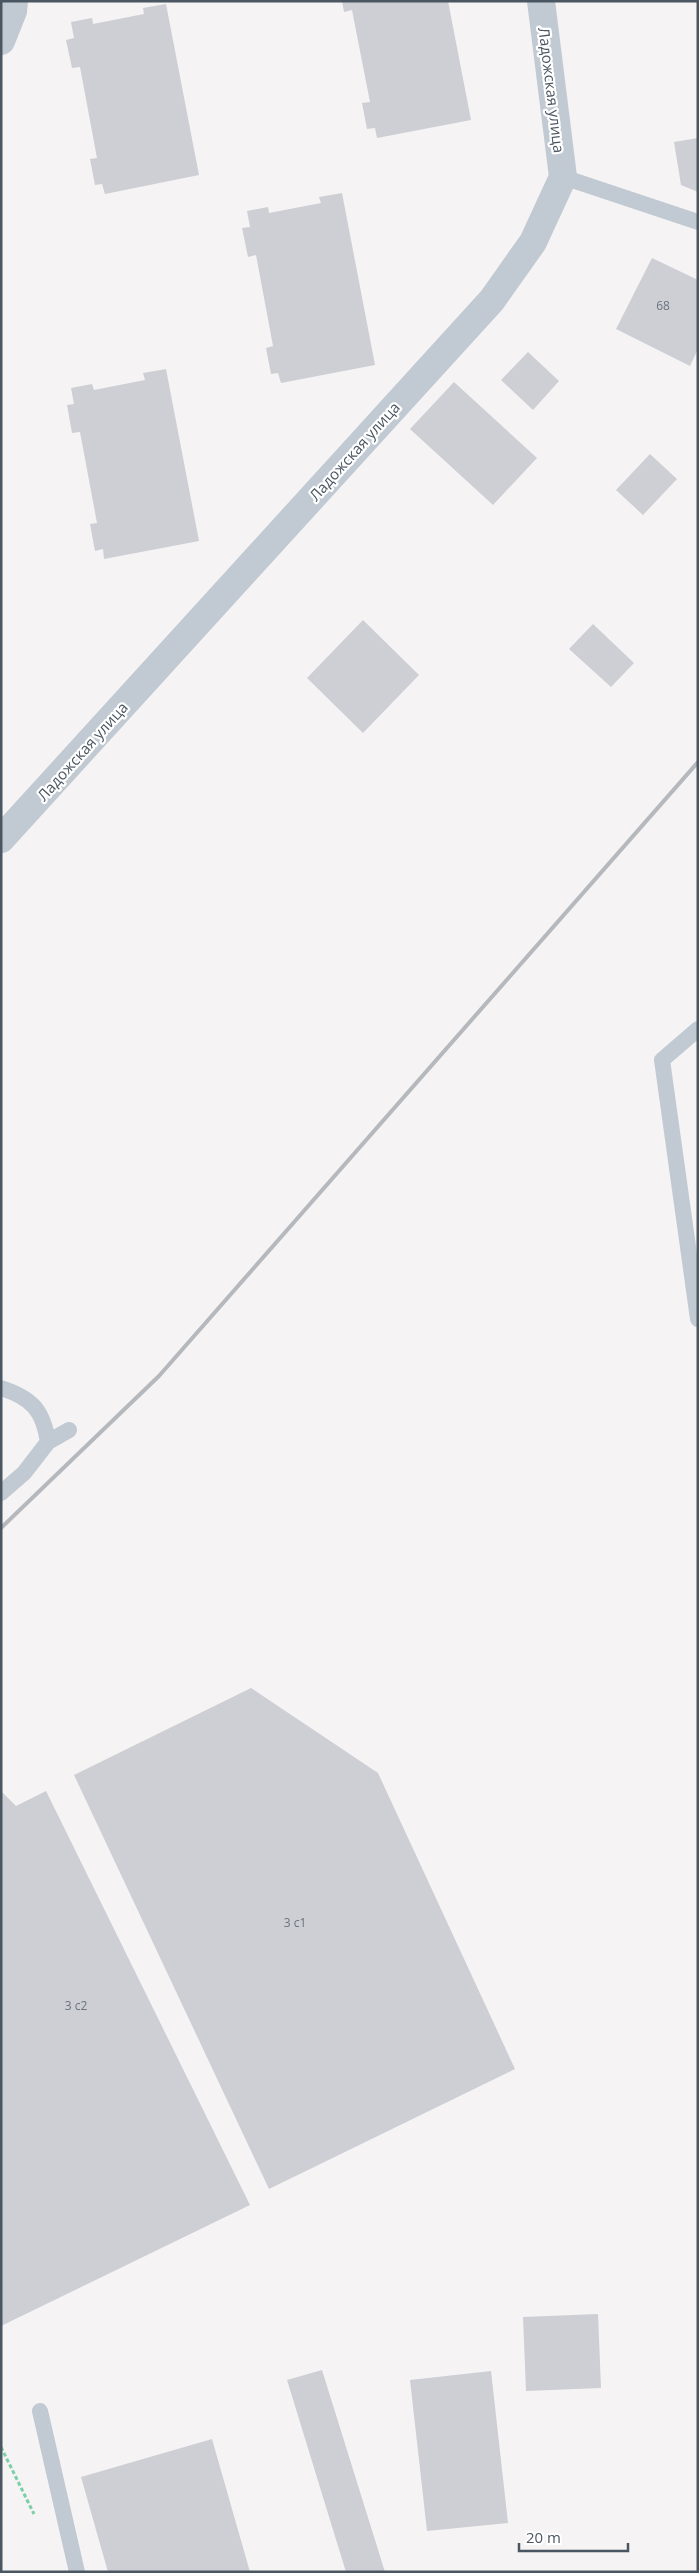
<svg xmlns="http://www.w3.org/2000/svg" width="699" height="2573" viewBox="0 0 699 2573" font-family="'Open Sans',sans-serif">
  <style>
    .building { fill: #cdcfd5 }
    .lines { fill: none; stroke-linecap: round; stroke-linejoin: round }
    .path { stroke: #7ad0a6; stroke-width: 3; stroke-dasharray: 4 2.5; stroke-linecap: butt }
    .service { stroke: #c1cad2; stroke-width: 16 }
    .minor { stroke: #c1cad2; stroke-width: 28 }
    .rail { stroke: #b5b8bd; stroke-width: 4 }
    .labels { text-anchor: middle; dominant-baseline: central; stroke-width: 4.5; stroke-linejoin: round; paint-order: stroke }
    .number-label { font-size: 12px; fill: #6b747e }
    .street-label { font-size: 15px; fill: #4a5661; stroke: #fff }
  </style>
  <rect width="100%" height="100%" fill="#f5f3f3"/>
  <!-- building -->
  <path class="building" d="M342,1H448L471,120L377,138L375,128L367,129L362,103L370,102L352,10L344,12Z
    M166,4L199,175L105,194L102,184L95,185L90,159L97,158L80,67L72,68L66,40L74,38L71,22L92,18L93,24L144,14L143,8Z
    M698,138V192L681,185L674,142Z
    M342,193L375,365L281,383L278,373L271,374L266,348L273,346L256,255L248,257L242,228L250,227L247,211L268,207L269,213L321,203L319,197Z
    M652,258L698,280V349L690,366L616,329Z
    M528,352L559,381L533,410L501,380Z
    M166,369L199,541L104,559L103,549L95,551L90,524L97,523L80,432L72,433L67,405L74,404L71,388L92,384L94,390L145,380L143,373Z
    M454,382L537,458L493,505L410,429Z
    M650,454L677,479L643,515L616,490Z
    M363,620L419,675L363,733L307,678Z
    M593,624L634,663L611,687L569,649Z
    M251,1688L378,1773L515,2069L269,2189L74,1775Z
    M1,1791L16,1806L46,1791L250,2205L1,2326Z
    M598,2314L601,2388L526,2391L523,2317Z
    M322,2370L385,2572H346L287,2380Z
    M491,2371L508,2523L427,2531L410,2380Z
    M212,2439L250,2572H108L81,2477Z"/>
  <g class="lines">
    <!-- path -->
    <path class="path" d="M1,2447L34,2514"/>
    <!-- service -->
    <path class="service" d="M563,177L698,222
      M698,1029L662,1060L698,1319
      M1,1388C32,1398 43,1410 48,1442
      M1,1493L24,1473L48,1442L69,1430
      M40,2411L77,2572"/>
    <!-- minor -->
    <path class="minor" d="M1,41L13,11L14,1
      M1,839L492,300L533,242L563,177L541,1"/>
    <!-- rail -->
    <path class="rail" d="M1,1528L159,1376L698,762"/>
  </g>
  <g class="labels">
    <!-- number labels -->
    <g class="number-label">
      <text x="663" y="305">68</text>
      <text x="295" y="1922">3 с1</text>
      <text x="76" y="2005">3 с2</text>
    </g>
    <!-- street labels -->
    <g class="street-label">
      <text transform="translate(552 90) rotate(83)">Ладожская улица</text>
      <text transform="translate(354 451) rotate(-48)">Ладожская улица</text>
      <text transform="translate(82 751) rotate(-48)">Ладожская улица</text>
    </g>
  </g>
  <!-- border -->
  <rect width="699" height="2573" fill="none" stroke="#4a5661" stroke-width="5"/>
  <!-- scale -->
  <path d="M519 2543v8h109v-8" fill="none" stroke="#4a5661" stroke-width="2.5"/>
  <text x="526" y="2543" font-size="15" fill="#4a5661" stroke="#ffffff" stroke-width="4" paint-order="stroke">20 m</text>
</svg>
